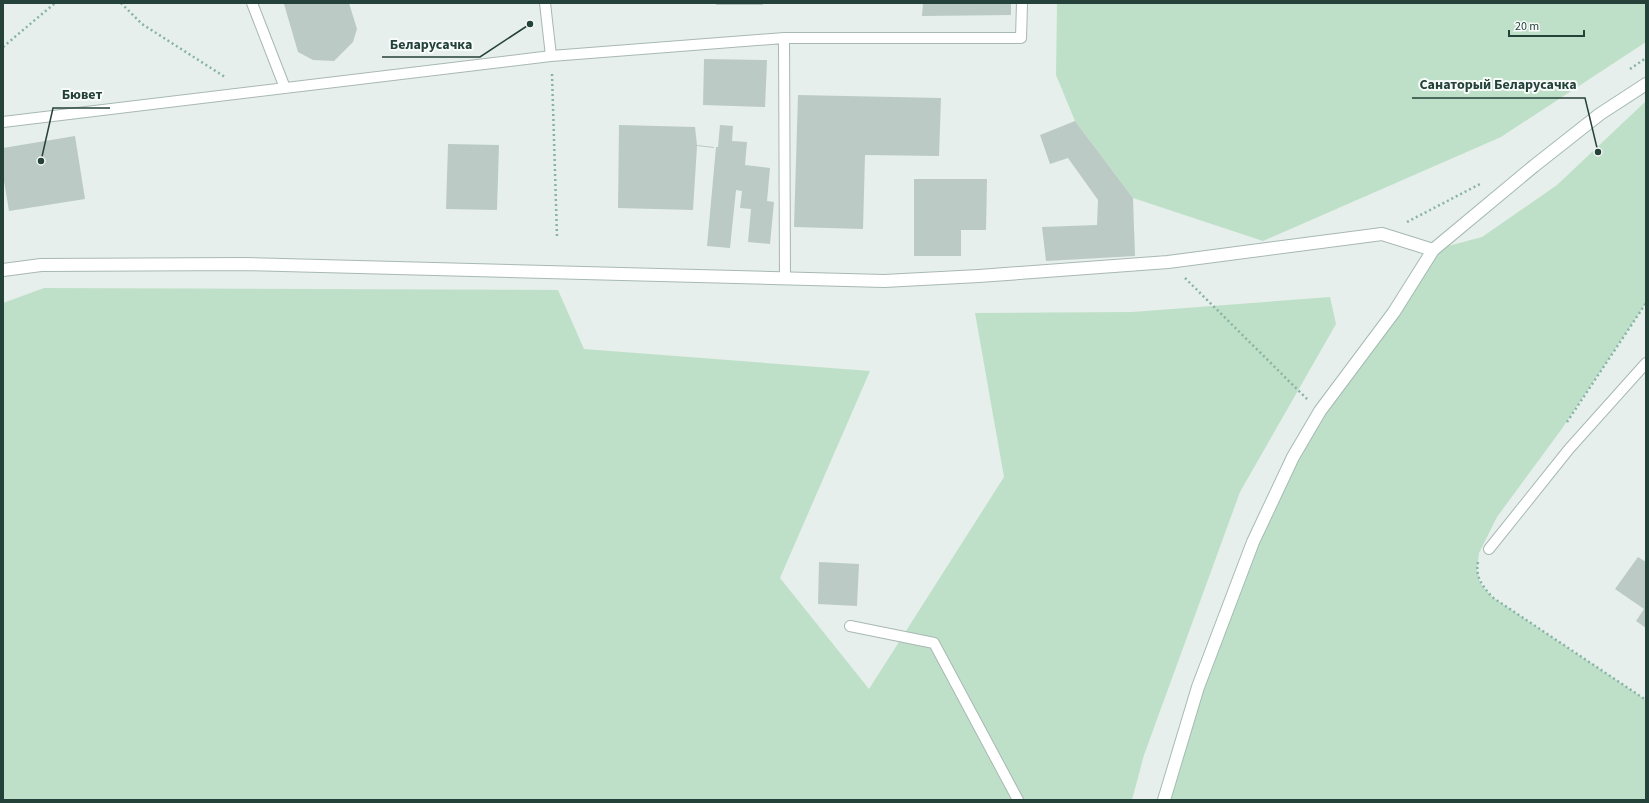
<svg xmlns="http://www.w3.org/2000/svg" width="1649" height="803" viewBox="0 0 1649 803" font-family="'Source Sans 3',sans-serif">
  <style>
    .green { fill: #bfe0c8 }
    .building { fill: #bbcac4 }
    .lines { fill: none; stroke-linecap: round; stroke-linejoin: round }
    .lane-casing { stroke: #a8b8b2; stroke-width: 12 }
    .street-casing { stroke: #a8b8b2; stroke-width: 14 }
    .secondary-casing { stroke: #a4bbb3; stroke-width: 14 }
    .path { stroke: #86b3a5; stroke-width: 2.5; stroke-dasharray: 2 3; stroke-linecap: butt }
    .lane { stroke: #fff; stroke-width: 10 }
    .street { stroke: #fff; stroke-width: 12 }
    .secondary { stroke: #fff; stroke-width: 12 }
    .leader { fill: none; stroke: #24423a; stroke-width: 1.5 }
    .callout-dot { fill: #24423a; stroke: #f7fbf9; stroke-width: 1.5 }
    .callout-label { font-size: 14px; text-anchor: middle; font-weight: bold; fill: #24423a; stroke: #f7fbf9; stroke-width: 4; stroke-linejoin: round; paint-order: stroke }
  </style>
  <rect width="100%" height="100%" fill="#e6efeb"/>
  <!-- green -->
  <path class="green" d="M1057,3H1646V42L1501,137L1263,241L1133,198L1075,121L1056,75Z
    M1646,101V303L1561,430L1497,517L1479,553L1477,570L1480,583L1492,597L1646,700V800H1164L1198,687L1293,457L1433,250L1482,237L1557,185Z
    M44,288L558,290L584,349L870,371L780,578L869,689L1004,477L975,313L1132,312L1330,297L1336,324L1240,492L1144,755L1132,800H3V303Z"/>
  <!-- building -->
  <path class="building" d="M289,3H349L357,29L353,42L334,61L313,60L298,52L284,4Z
    M716,3H763V5H716Z
    M923,3H1011V15L922,16Z
    M704,59L767,60L765,107L703,105Z
    M798,95L941,98L939,156L865,155L863,229L794,227Z
    M1075,121L1133,198L1135,256L1046,261L1042,227L1097,225L1098,200L1068,158L1050,164L1040,135Z
    M619,125L695,127L697,145L714,147V148L697,146L693,210L618,208Z
    M720,125L733,126L732,141L747,142L745,165L770,168L767,201L774,202L770,244L748,242L751,209L740,208L742,191L736,190L730,248L707,246L716,147H718Z
    M75,136L85,199L9,211L3,175V148Z
    M448,144L499,145L497,210L446,209Z
    M914,179H987L986,230H961V256H914Z
    M1638,557L1646,562V628L1636,621L1644,609L1615,589Z
    M819,562L859,564L857,606L818,604Z"/>
  <g class="lines">
    <defs>
      <path id="lane" d="M252,3L285,88
        M545,3L551,56
        M784,38L785,277
        M3,122L551,56L784,38H1021L1022,3
        M1489,549L1569,449L1646,363
        M850,626L934,643L1018,800"/>
      <path id="street" d="M3,270L41,265L244,264L884,281L979,276L1168,262L1382,234L1433,250"/>
      <path id="secondary" d="M1164,800L1198,687L1253,542L1293,457L1320,411L1394,312L1433,250L1534,166L1600,114L1646,84"/>
    </defs>
    <!-- lane casing -->
    <use href="#lane" class="lane-casing"/>
    <!-- street casing -->
    <use href="#street" class="street-casing"/>
    <!-- secondary casing -->
    <use href="#secondary" class="secondary-casing"/>
    <!-- path -->
    <path class="path" d="M121,3L142,24L225,77
      M3,47L55,3
      M1630,69L1646,58
      M552,74L557,237
      M1407,222L1482,183
      M1185,278L1307,399
      M1567,422L1646,303
      M1478,562C1475,578 1483,586 1492,597L1646,700"/>
    <!-- lane -->
    <use href="#lane" class="lane"/>
    <!-- street -->
    <use href="#street" class="street"/>
    <!-- secondary -->
    <use href="#secondary" class="secondary"/>
  </g>
  <!-- callouts -->
  <path class="leader" d="M530 24L480 57H382M1598 152L1585 98H1412M41 161L53 108H110"/>
  <g class="callout-dot">
    <circle cx="530" cy="24" r="4"/>
    <circle cx="1598" cy="152" r="4"/>
    <circle cx="41" cy="161" r="4"/>
  </g>
  <g class="callout-label">
    <text x="431" y="49">Беларусачка</text>
    <text x="1498" y="89">Санаторый Беларусачка</text>
    <text x="82" y="99">Бювет</text>
  </g>
  <!-- border -->
  <rect width="1649" height="803" fill="none" stroke="#24423a" stroke-width="8"/>
  <!-- scale -->
  <path d="M1509 30v6h75v-6" fill="none" stroke="#24423a" stroke-width="2"/>
  <text x="1515" y="30" font-size="12" fill="#24423a" stroke="#f7fbf9" stroke-width="3" paint-order="stroke">20 m</text>
</svg>
